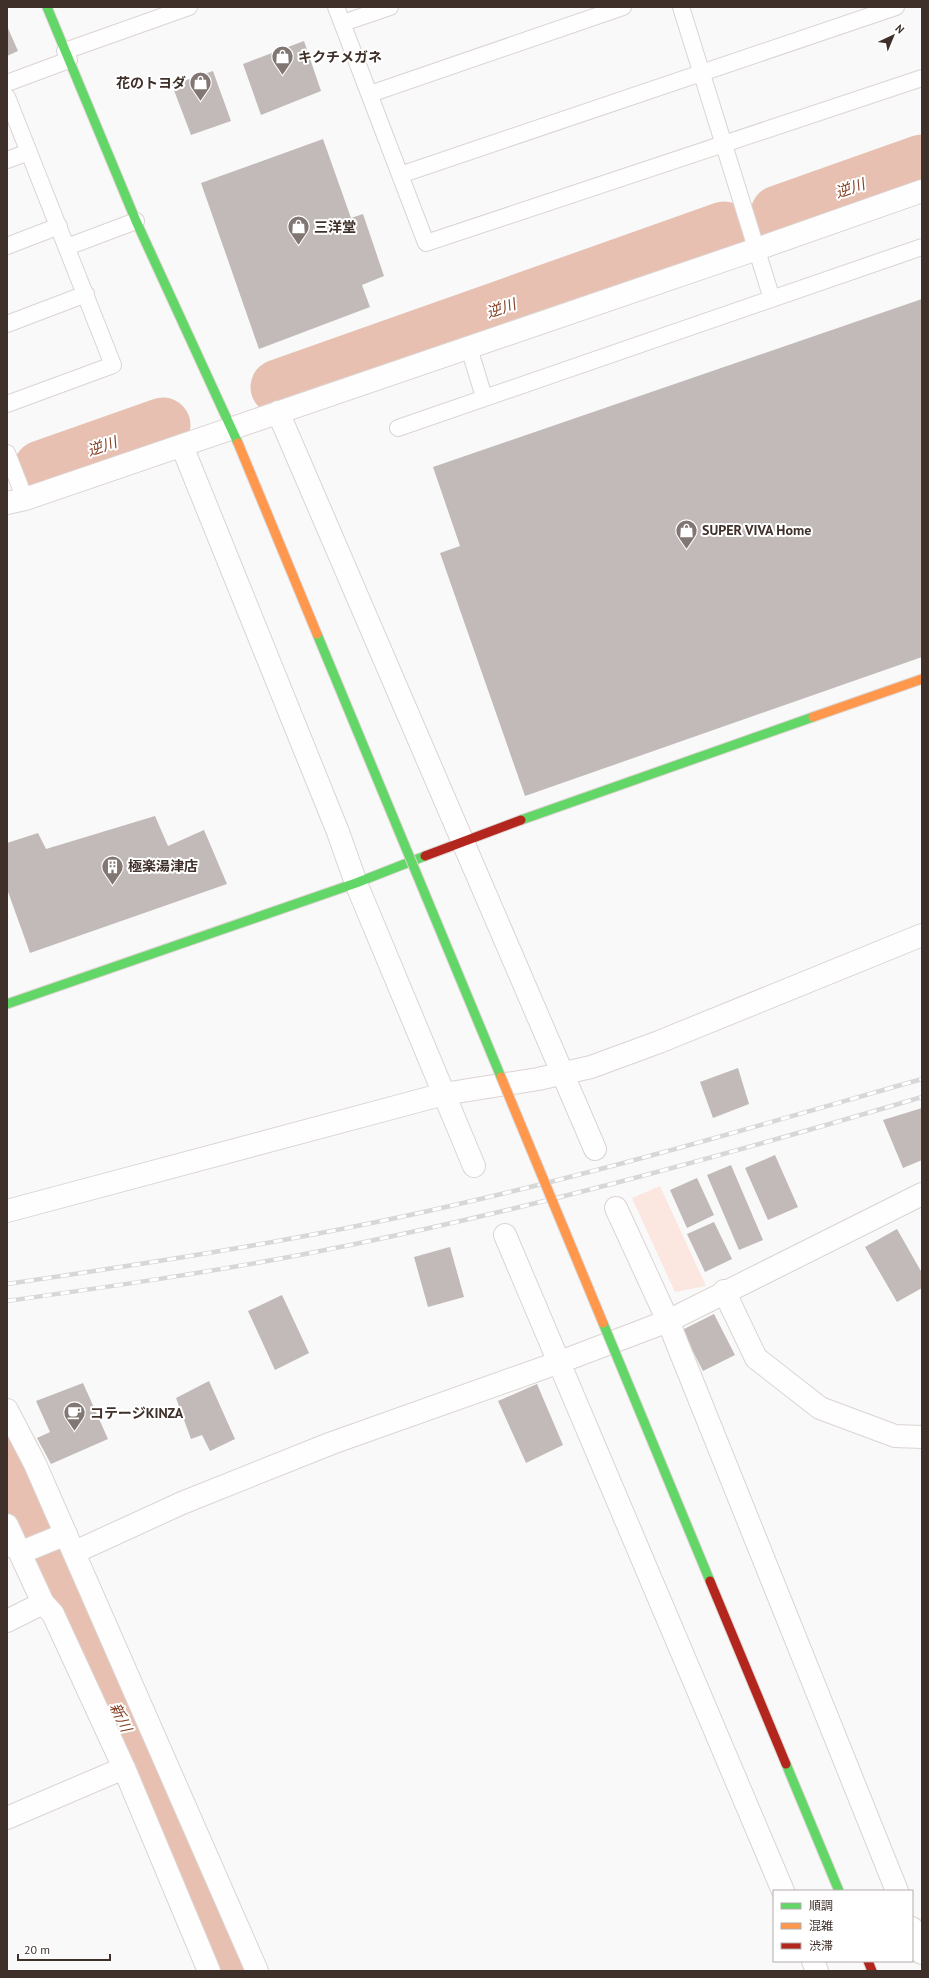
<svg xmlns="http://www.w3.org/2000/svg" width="929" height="1978" viewBox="0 0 929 1978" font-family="'PT Sans','Noto Sans JP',sans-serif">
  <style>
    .green { fill: #fbe7df }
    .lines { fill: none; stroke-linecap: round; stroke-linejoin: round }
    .river { stroke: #e7c0b1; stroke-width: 55 }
    .building { fill: #c1bab8 }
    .lane-casing { stroke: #dcd4d1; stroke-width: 18 }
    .street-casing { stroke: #dcd4d1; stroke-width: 24 }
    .fast-casing { stroke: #dcd4d1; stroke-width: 11 }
    .slow-casing { stroke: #dcd4d1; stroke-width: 11 }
    .jam-casing { stroke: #dcd4d1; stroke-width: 11 }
    .lane { stroke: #fefefe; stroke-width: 16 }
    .street { stroke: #fefefe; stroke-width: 22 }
    .fast { stroke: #63d668; stroke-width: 9 }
    .slow { stroke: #ff974d; stroke-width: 9 }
    .jam { stroke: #b3261e; stroke-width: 9 }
    .rail-casing { stroke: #d8d7d7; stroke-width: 4.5 }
    .rail { stroke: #fff; stroke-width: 3; stroke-dasharray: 9; stroke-linecap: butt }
    .fast-bridge-casing { stroke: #dcd4d1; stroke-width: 11; stroke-linecap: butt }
    .slow-bridge-casing { stroke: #dcd4d1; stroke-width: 11; stroke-linecap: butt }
    .jam-bridge-casing { stroke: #dcd4d1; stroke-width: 11; stroke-linecap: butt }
    .fast-bridge { stroke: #63d668; stroke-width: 9 }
    .slow-bridge { stroke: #ff974d; stroke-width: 9 }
    .jam-bridge { stroke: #b3261e; stroke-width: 9 }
    .labels { text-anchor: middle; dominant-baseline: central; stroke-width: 4; stroke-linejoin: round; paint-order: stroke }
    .poi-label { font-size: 14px; font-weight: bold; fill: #40302a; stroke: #fff; text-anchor: start }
    .water-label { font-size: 15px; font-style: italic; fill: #844024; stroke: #fff }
  </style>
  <rect width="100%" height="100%" fill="#f9f9f9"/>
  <!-- green -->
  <path class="green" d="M660,1186L706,1286L675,1292L632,1198Z"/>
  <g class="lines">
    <!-- river -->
    <path class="river" d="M778,213L922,162
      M278,387L724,229
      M41,468L163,425
      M7,1465L52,1575L140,1755L229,1971"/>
  </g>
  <!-- building -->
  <path class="building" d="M7,26L18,51L7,56Z
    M304,41L321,91L261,115L243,64Z
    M213,71L231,121L191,135L172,85Z
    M323,139L351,218L363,214L384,276L362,285L370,307L259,349L201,183Z
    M922,299V657L525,796L440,553L460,546L433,467Z
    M155,816L168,846L204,830L227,884L30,953L7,889V843L38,833L46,849Z
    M738,1068L749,1104L713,1118L700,1082Z
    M922,1108V1160L903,1168L883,1120Z
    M775,1155L798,1207L768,1220L745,1168Z
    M731,1165L763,1240L739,1250L707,1175Z
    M697,1178L714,1215L687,1228L670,1190Z
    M714,1222L732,1259L705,1272L687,1234Z
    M897,1229L922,1273V1288L897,1302L865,1247Z
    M450,1247L464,1297L428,1307L414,1257Z
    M282,1295L309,1353L275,1370L248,1311Z
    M714,1314L735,1355L703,1371L682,1330Z
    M209,1381L235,1439L210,1451L202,1435L191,1439L176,1398Z
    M83,1383L108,1439L51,1464L37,1438L50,1432L36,1401Z
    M537,1384L563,1445L526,1463L498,1401Z"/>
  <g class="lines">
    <defs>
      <path id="lane" d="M336,7L426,243L922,78
        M681,7L772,299
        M343,23L390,7
        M65,51L189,7
        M7,83L69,60
        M370,94L623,7
        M7,97L113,365L7,404
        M7,160L29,152
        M400,175L896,7
        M7,246L59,226
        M67,247L136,221
        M7,324L86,294
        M469,348L484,397
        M398,428L922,247
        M7,453L25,499"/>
      <path id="street" d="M278,412L595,1149
        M182,446L338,832L356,883L474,1166
        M7,503L25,499L757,249L922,191
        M616,1208L668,1321L897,1891
        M7,1211L444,1094L538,1079L591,1067L659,1042L922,935
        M505,1235L783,1891
        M724,1291L756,1358L820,1408L895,1436L922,1437
        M7,1410L35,1464L257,1971
        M7,1525L43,1603L53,1614L124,1768L209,1971
        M8,1546L15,1544L22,1552L66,1534
        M75,1552L182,1503L332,1443L560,1362L668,1321L922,1194
        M7,1621L43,1603
        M7,1818L124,1768
        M912,1928L922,1953
        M813,1961L817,1971"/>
      <path id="fast" d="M47,7L136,221L238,443
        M521,820L813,717
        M7,1004L356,883L425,856"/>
      <path id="slow" d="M813,717L922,679"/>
      <path id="jam" d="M425,856L521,820
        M868,1961L872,1971"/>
    </defs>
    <!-- lane casing -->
    <use href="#lane" class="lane-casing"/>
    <!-- street casing -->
    <use href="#street" class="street-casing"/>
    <!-- fast casing -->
    <use href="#fast" class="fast-casing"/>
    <!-- slow casing -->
    <use href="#slow" class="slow-casing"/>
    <!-- jam casing -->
    <use href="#jam" class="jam-casing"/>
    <!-- lane -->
    <use href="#lane" class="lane"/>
    <!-- street -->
    <use href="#street" class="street"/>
    <!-- fast -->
    <use href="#fast" class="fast"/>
    <!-- slow -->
    <use href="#slow" class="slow"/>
    <!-- jam -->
    <use href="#jam" class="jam"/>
    <defs>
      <path id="rail" d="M7,1284C164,1261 321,1237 476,1200C626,1165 774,1121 922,1079
        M7,1301C107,1287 206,1273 305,1254C513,1214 719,1157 922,1097"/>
    </defs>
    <!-- rail casing -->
    <use href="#rail" class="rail-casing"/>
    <!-- rail -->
    <use href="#rail" class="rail"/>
    <defs>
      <path id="fast-bridge" d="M317,634L501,1077
        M603,1323L710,1581
        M786,1764L839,1891"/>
      <path id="slow-bridge" d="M238,443L317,634
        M501,1077L603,1323"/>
      <path id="jam-bridge" d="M710,1581L786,1764"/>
    </defs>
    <!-- fast-bridge casing -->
    <use href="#fast-bridge" class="fast-bridge-casing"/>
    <!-- slow-bridge casing -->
    <use href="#slow-bridge" class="slow-bridge-casing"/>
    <!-- jam-bridge casing -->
    <use href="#jam-bridge" class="jam-bridge-casing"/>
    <!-- fast-bridge -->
    <use href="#fast-bridge" class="fast-bridge"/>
    <!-- slow-bridge -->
    <use href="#slow-bridge" class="slow-bridge"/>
    <!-- jam-bridge -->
    <use href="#jam-bridge" class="jam-bridge"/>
  </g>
  <!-- icons -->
  <defs>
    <symbol id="shop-pin" viewBox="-11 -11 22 30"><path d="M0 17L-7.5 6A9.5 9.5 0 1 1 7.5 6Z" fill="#817672" stroke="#fff"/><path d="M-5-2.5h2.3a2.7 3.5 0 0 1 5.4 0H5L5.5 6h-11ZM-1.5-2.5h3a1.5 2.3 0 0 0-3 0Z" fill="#fff"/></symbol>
    <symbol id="building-pin" viewBox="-11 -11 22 30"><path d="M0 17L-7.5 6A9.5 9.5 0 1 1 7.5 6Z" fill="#817672" stroke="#fff"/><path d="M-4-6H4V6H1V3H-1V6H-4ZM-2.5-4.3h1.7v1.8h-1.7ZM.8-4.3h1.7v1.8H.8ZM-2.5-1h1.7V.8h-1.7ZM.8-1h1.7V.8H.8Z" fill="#fff"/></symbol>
    <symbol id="cafe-pin" viewBox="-11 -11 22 30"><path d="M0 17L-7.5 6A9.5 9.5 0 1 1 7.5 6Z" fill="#817672" stroke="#fff"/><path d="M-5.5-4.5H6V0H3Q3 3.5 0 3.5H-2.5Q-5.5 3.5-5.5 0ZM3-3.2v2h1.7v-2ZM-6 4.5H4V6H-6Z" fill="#fff"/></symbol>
  </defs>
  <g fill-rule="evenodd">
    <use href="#shop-pin" x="270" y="44" width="25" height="34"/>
    <use href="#shop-pin" x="188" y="70" width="25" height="34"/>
    <use href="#shop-pin" x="286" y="214" width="25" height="34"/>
    <use href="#shop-pin" x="674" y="518" width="25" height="34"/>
    <use href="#building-pin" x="100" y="854" width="25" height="34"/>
    <use href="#cafe-pin" x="62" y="1400" width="25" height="34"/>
  </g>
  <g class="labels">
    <!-- poi labels -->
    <g class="poi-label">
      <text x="298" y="57">キクチメガネ</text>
      <text x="186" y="83" text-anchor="end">花のトヨダ</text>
      <text x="314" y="227">三洋堂</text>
      <text x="702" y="530">SUPER VIVA Home</text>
      <text x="128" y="866">極楽湯津店</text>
      <text x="90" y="1413">コテージKINZA</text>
    </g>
    <!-- water labels -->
    <g class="water-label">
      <text transform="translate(850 188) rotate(-19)">逆川</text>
      <text transform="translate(501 308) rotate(-19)">逆川</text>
      <text transform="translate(102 446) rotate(-19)">逆川</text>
      <text transform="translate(121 1717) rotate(64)">新川</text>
    </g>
  </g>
  <!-- border -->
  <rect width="929" height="1978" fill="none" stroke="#40302a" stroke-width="16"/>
  <!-- legend -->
  <rect x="773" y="1890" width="140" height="72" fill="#ffffff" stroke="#b3acaa"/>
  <rect x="781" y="1903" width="20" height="6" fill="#63d668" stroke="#b3acaa"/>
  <text x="809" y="1910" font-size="12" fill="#40302a">順調</text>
  <rect x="781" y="1923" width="20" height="6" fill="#ff974d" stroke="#b3acaa"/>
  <text x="809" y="1930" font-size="12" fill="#40302a">混雑</text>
  <rect x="781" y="1943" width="20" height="6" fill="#b3261e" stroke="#b3acaa"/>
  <text x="809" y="1950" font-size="12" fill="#40302a">渋滞</text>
  <!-- north arrow -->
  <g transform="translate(893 36) rotate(44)" stroke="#ffffff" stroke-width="3" paint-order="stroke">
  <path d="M0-3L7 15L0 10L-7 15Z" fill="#40302a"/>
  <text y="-6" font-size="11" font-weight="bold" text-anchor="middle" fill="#40302a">N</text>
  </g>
  <!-- scale -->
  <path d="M18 1954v6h92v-6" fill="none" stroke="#40302a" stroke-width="2"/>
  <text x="24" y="1954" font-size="12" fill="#40302a" stroke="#ffffff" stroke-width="3" paint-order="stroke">20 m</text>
</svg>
